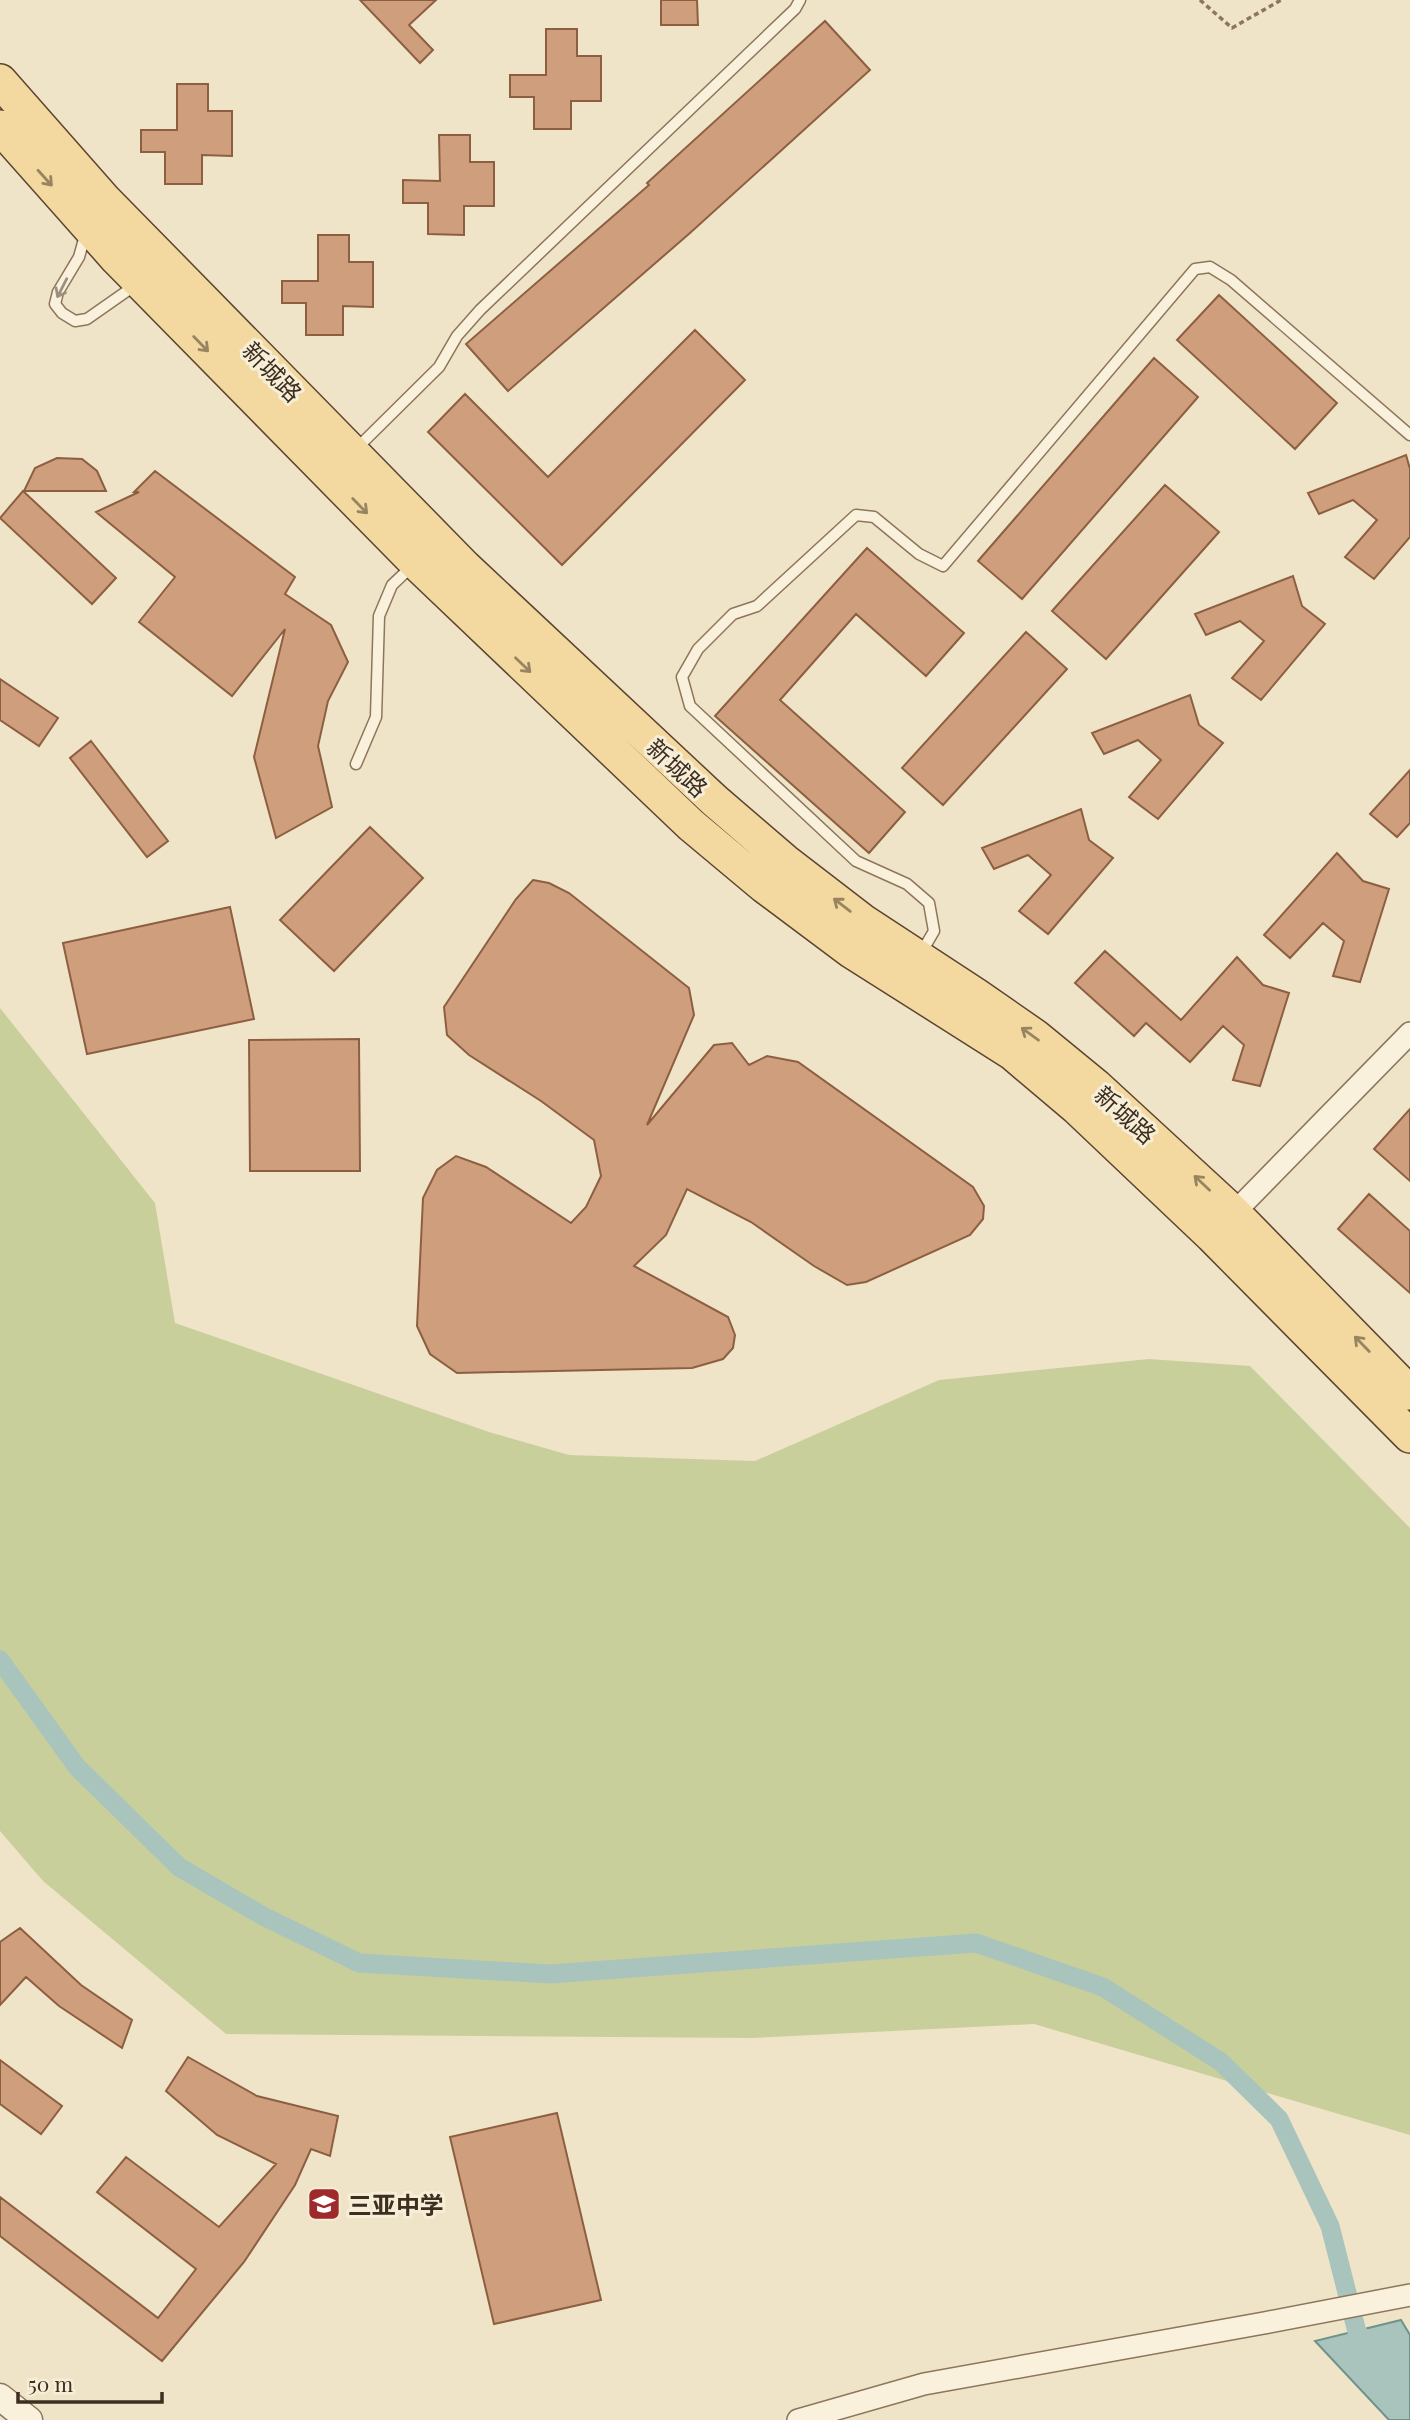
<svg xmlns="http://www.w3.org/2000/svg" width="1410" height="2420" viewBox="0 0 1410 2420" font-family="'Playfair Display','Noto Sans SC',serif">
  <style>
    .green { fill: #c9cf9b }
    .water { fill: #a9c4bc; stroke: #6f938a; stroke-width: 2 }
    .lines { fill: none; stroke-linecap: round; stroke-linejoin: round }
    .canal { stroke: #a9c4bc; stroke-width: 19 }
    .building { fill: #cf9f7d; stroke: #8d5f41; stroke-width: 2 }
    .service-casing { stroke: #8d765c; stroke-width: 13 }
    .minor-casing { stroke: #8d765c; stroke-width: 24 }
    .tertiary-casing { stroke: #8d765c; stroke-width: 29 }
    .primary-casing { stroke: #5b4430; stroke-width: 36 }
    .path { stroke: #8d765c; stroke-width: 3.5; stroke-dasharray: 5 3.5; stroke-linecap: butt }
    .service { stroke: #faf1dc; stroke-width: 10 }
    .minor { stroke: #faf1dc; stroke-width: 21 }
    .tertiary { stroke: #faf1dc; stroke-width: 26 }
    .primary { stroke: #f3d9a0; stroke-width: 33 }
    .oneway { stroke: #988460 }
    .oneway2 { stroke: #9c907e }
    .labels { text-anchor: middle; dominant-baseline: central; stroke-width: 6; stroke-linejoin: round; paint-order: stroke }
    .street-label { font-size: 24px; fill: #3d2e20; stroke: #f7eed8 }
    .poi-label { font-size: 24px; font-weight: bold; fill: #3d2e20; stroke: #f7eed8; text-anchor: start }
  </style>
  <rect width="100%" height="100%" fill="#f0e4c8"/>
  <!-- green -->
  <path class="green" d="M0,1008L155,1203L175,1323L489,1432L569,1455L755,1461L939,1380L1149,1359L1250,1366L1410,1528V2135L1034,2024L752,2038L226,2034L43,1881L0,1831Z"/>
  <!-- water -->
  <path class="water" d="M1401,2320L1410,2335V2420H1389L1315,2341Z"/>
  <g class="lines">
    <!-- canal -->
    <path class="canal" d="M0,1660L77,1767L179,1867L263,1916L359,1963L550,1974L976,1943L1103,1987L1221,2062L1279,2119L1330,2226L1357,2332L1374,2352"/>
  </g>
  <!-- building -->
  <path class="building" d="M360,0H436L409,25L433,50L420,63Z
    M661,0H697L698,25H661Z
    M825,21L870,70L690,233L508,391L466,344L649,185L647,183Z
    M546,29H577V56H601V101H571V129H534V97H510V75H546Z
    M177,84H208V111H232V156L202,155V184H165V152H141V130H177Z
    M439,135H470V162H494V206H464V235L428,234V203H403V180L440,181Z
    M318,235H349V262H373V307L343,306V335H306V303H282V281H318Z
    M1219,295L1337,403L1295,449L1177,340Z
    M695,330L745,380L562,565L428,432L465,394L548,477Z
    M1154,358L1198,397L1022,599L978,561Z
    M1406,455L1410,469V537L1374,579L1345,557L1377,520L1353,500L1319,514L1308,493Z
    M57,458L82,459L97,471L106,491H24L35,468Z
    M155,471L295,577L285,594L331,625L348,662L328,701L318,746L332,807L276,838L254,757L285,629L232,696L139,622L175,577L96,512L139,492H134Z
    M1165,485L1219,532L1106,659L1052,611Z
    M23,491L116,578L92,604L0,518Z
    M867,548L964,633L926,676L856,614L780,700L905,812L869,853L715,716Z
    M1293,576L1302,606L1325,624L1261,700L1232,678L1264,641L1240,621L1206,635L1195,614Z
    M1026,632L1067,669L943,805L902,768Z
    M0,679L58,718L39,746L0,720Z
    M1190,695L1199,725L1223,743L1158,819L1129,797L1161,760L1138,740L1104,754L1092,733Z
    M91,741L168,841L147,857L70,758Z
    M1410,770V823L1397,837L1370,814Z
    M1081,809L1089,840L1113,858L1048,934L1019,911L1051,875L1028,855L994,869L982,848Z
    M370,827L423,878L334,971L280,920Z
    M1337,853L1363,881L1389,889L1360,982L1333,976L1344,941L1323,923L1290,958L1264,935Z
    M533,880L549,883L569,893L689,988L694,1015L647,1125L714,1045L732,1043L749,1065L767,1056L798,1062L973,1187L984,1206L983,1219L970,1235L866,1282L847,1285L814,1266L751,1222L687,1189L666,1235L634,1266L728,1317L735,1335L733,1348L723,1359L692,1368L457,1373L430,1354L417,1326L423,1198L437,1170L456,1156L486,1167L571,1223L586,1207L601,1176L594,1140L541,1101L469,1055L447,1035L444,1007L516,899Z
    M230,907L254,1019L87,1054L63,943Z
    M1105,951L1181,1020L1237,957L1263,985L1289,993L1260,1086L1233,1080L1244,1045L1223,1026L1190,1062L1146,1023L1134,1036L1075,983Z
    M359,1039L360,1171H250L249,1040Z
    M1410,1109V1181L1374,1149Z
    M1369,1194L1410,1231V1293L1338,1229Z
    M20,1928L81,1985L132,2020L122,2048L59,2006L26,1977L0,2005V1942Z
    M188,2057L257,2096L338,2116L330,2156L311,2149L295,2185L244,2262L162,2361L0,2236V2197L158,2318L196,2269L97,2192L126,2157L219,2227L276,2164L217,2135L166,2091Z
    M0,2060L62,2106L41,2134L0,2104Z
    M557,2113L601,2300L494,2324L450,2137Z"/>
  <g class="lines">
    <defs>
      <path id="service" d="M86,232L79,257L58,292L55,304L62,313L75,321L87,319L137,284
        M354,451L439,367L457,336L480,310L795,9L800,0
        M356,764L376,717L379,616L392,585L412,566
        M920,955L934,931L929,903L907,884L856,861L690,706L682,677L698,649L733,614L757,606L856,515L874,517L919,554L943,566L1195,269L1210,267L1231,280L1410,435"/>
      <path id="minor" d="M1225,1222L1410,1033
        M798,2420L924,2384L1264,2323L1410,2295"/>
      <path id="tertiary" d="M0,2397L29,2420"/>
      <path id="primary" d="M0,81L103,198L465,567L714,800L785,861L863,921L976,995L1035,1036L1096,1086L1234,1213L1410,1393
        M0,127L117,259L416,563L691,825L764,886L851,951L1012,1053L1077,1108L1212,1236L1410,1436"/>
    </defs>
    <!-- service casing -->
    <use href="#service" class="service-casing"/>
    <!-- minor casing -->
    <use href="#minor" class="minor-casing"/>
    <!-- tertiary casing -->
    <use href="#tertiary" class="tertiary-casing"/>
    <!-- primary casing -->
    <use href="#primary" class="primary-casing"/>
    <!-- path -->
    <path class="path" d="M1200,0L1232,28L1281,0"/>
    <!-- service -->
    <use href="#service" class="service"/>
    <!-- minor -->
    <use href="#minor" class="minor"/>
    <!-- tertiary -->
    <use href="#tertiary" class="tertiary"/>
    <!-- primary -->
    <use href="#primary" class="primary"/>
  </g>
  <!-- one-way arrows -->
  <defs><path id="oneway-shaft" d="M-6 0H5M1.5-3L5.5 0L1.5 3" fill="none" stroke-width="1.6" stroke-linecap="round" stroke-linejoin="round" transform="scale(1.75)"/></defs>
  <g class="oneway">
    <use href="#oneway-shaft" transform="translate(45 178) rotate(48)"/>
    <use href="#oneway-shaft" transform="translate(201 344) rotate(46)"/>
    <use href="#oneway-shaft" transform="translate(360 506) rotate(46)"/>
    <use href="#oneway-shaft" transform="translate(523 665) rotate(44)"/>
    <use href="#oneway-shaft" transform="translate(842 905) rotate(-142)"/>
    <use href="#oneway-shaft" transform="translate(1030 1034) rotate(-144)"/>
    <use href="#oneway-shaft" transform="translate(1202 1183) rotate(-137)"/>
    <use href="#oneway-shaft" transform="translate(1362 1344) rotate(-134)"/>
  </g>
  <use class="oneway2" href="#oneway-shaft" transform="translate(62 288) rotate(117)"/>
  <!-- icons -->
  <defs>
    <symbol id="school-square" viewBox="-11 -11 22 22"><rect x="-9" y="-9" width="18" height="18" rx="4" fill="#9e2a2b" stroke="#f7eed8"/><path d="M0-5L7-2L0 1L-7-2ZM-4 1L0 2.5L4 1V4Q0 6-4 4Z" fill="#fff"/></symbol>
  </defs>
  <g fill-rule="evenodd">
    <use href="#school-square" x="305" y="2185" width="38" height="38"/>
  </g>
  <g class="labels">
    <!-- street labels -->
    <g class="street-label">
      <text transform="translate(273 371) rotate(46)">新城路</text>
      <text transform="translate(678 767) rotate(43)">新城路</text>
      <text transform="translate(1126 1114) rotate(42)">新城路</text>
    </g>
    <!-- poi labels -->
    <g class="poi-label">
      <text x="348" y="2204">三亚中学</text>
    </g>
  </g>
  <!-- scale -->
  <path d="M18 2392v10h144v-10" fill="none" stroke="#3d2e20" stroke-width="3.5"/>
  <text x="28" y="2392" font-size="21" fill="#3d2e20" stroke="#f7eed8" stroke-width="5" paint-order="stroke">50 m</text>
</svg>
